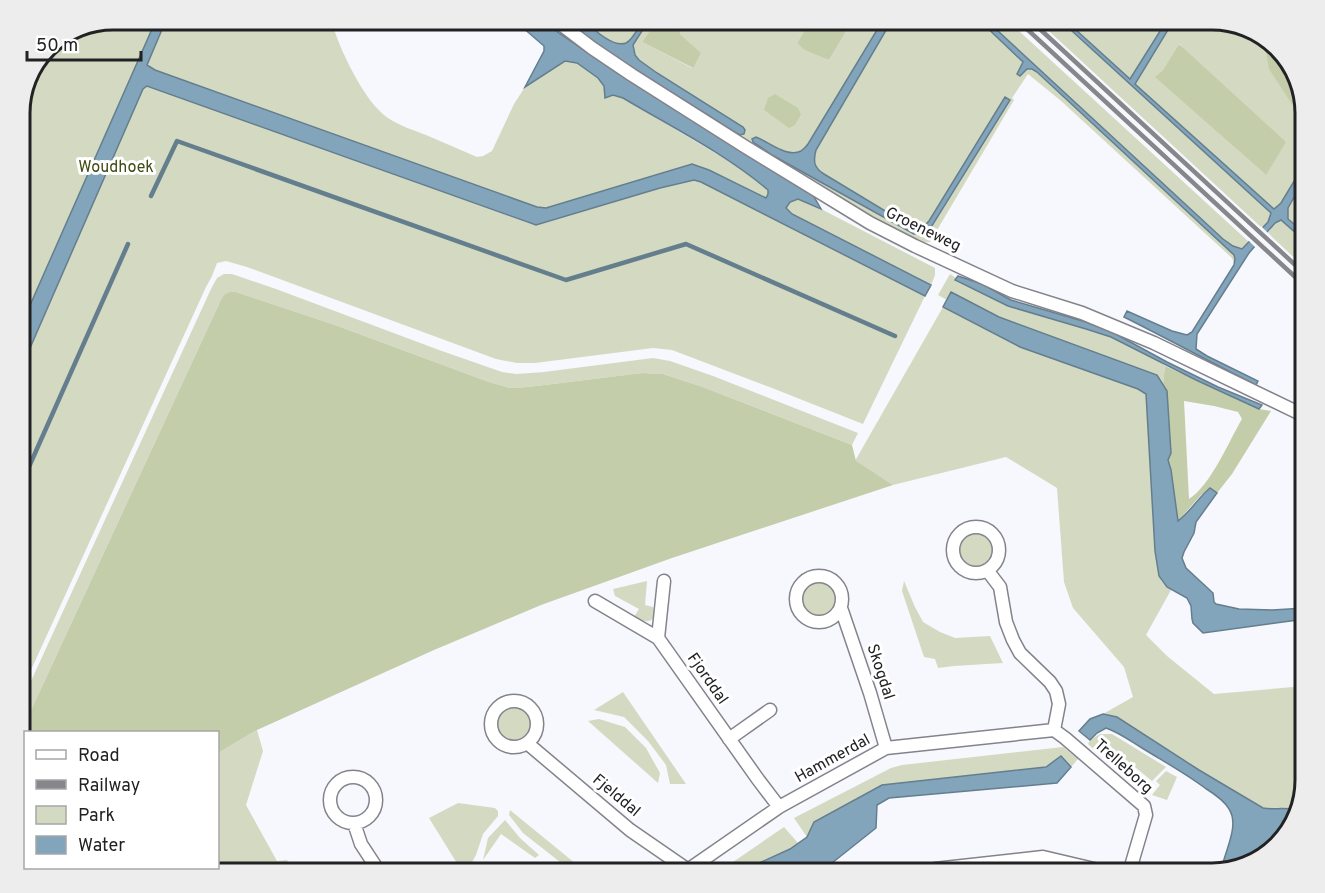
<svg xmlns="http://www.w3.org/2000/svg" width="1325" height="893" viewBox="0 0 1325 893" font-family="Overpass,sans-serif">
  <style>
    .green { fill: #d3dac1; fill-rule: evenodd }
    .forest { fill: #c3cda9; fill-rule: evenodd }
    .water { fill: #82a5bb; stroke: #657e8e; stroke-width: 1.5 }
    .pier { fill: #f7f7fe }
    .lines { fill: none; stroke-linecap: round; stroke-linejoin: round }
    .stream { stroke: #657e8e; stroke-width: 4.5 }
    .street-casing { stroke: #84838b; stroke-width: 15 }
    .street { stroke: #fff; stroke-width: 12 }
    .rail { stroke: #86868b; stroke-width: 4.5 }
    .labels { text-anchor: middle; dominant-baseline: central; stroke-width: 6; stroke-linejoin: round; paint-order: stroke }
    .park-label { font-size: 16px; fill: #3f4b13; stroke: #fff }
    .street-label { font-size: 16px; fill: #222225; stroke: #fff }
    .rim { fill: none; stroke: #222225; stroke-width: 3 }
  </style>
  <rect width="100%" height="100%" fill="#f7f7fe"/>
  <!-- green -->
  <path class="green" d="M113,20H162L140,71L244,120L528,223L536,225L548,222L660,188L694,180L701,182L925,296L863,424L772,388L672,350L653,348L535,363H517L496,359L247,267L226,261L217,263L212,276L206,287L20,694V108L47,47Z
    M166,20H331C339,48 364,102 388,118C400,126 413,130 426,135C443,142 460,150 477,157L483,156L492,151L514,104L525,87L566,61L577,63L598,77L613,95L623,98L750,174L769,190L768,194L766,198C742,185 718,173 692,164L546,208L537,207L154,70L146,65Z
    M559,20H643L631,39L626,64L740,135L743,127L657,73L639,60L635,55L633,45L649,20H657L642,42L692,68L700,53L681,35L677,26L680,20H811L797,43L829,60L853,20H883L809,144C808,145 802,151 800,151C786,158 769,142 756,137L754,138L753,142L772,155L914,234H920L930,229L1009,99L929,221L921,229H916L818,170L814,158L816,150L892,20H979L1019,58L1023,63L1017,74L1020,76L1027,69H1032L1037,72L1234,255L1235,259L1234,264L1232,258L1060,100L1028,74L1012,98L1014,100L930,242L921,243L855,209L741,141ZM764,110L801,115L794,125Z
    M986,20H1007L1249,242L1242,250L1233,246L1223,239Z
    M1037,20H1060L1271,213L1268,222L1262,228Z
    M1065,20H1167L1130,79Z
    M1174,20H1212L1264,36L1296,72L1305,113V163L1281,203L1274,209L1135,84ZM1179,44H1180L1266,175L1156,77L1162,71Z
    M1305,178V233L1288,219V208Z
    M798,199L821,209L935,268V275L931,285L792,214L786,208L790,202Z
    M1281,220L1305,241V268L1268,233L1275,223Z
    M224,274H232L276,289L439,350L502,372L516,374L544,372L653,358L670,361L713,376L858,433L852,445L700,386L663,374L642,373L528,387L510,388L489,382L335,325L236,292H230L219,304L20,734V705L211,289L217,278Z
    M950,274L956,278L955,281L1008,306L1086,329L1111,337L1154,358L1165,366L1163,384L1157,375L999,317L951,293L947,300L938,295Z
    M943,307L1020,347L1138,389L1146,394L1159,576L1162,582L1171,590L1146,635L1167,656L1214,694L1305,686V780L1296,810C1285,807 1274,810 1263,808L1199,770L1117,717L1103,714L1133,697L1124,667L1073,608L1064,582L1057,488L1006,457L893,485L855,461Z
    M960 550a16 16 0 1 1 32 0a16 16 0 1 1-32 0Z
    M647,581L645,605L653,607C658,623 646,624 634,617L639,609L615,596L613,589Z
    M904,581L915,607L923,622L940,632L955,638L990,636L1003,663L954,666L938,668L935,659L924,657L902,591Z
    M801 598a17 17 0 1 1 34 0a17 17 0 1 1-34 0Z
    M623,692L686,784H670L666,765L648,741L624,717L594,710Z
    M497 723a17 17 0 1 1 34 0a17 17 0 1 1-34 0Z
    M599,719L625,727L646,748L660,773L658,783L588,721Z
    M257,730L263,751L246,805L277,861L287,860L295,873H209L205,868H218V753Z
    M1100,734H1112L1166,767L1152,781L1107,744L1099,754L1088,744L1090,740Z
    M1063,747L1078,759L1071,767L1061,756L1046,767L882,785L814,822L807,837L794,818L891,768L902,765Z
    M1166,771L1177,777L1167,800L1152,795L1160,785L1156,781Z
    M458,803L495,808L498,811V816L483,834L476,855L466,873H463L429,818Z
    M510,810L587,873H574L523,833L509,815Z
    M505,820L520,838L539,855L535,858L501,834L483,860L488,838Z
    M784,827L798,843L790,849L757,864L742,873H717Z"/>
  <!-- forest -->
  <path class="forest" d="M657,20H680L677,26L681,35L701,53L693,68L642,42Z
    M811,20H853L829,60L805,50L797,43Z
    M1263,35L1296,72L1302,100L1295,109L1269,69Z
    M1179,44L1286,142L1266,175L1155,77L1162,71Z
    M775,94L798,108L801,115L795,125L789,128L764,110L768,98Z
    M230,292H236L335,325L489,382L510,388L528,387L642,373L663,374L700,386L852,445L856,461L893,485L672,558L541,605L434,650L257,730L218,753V732H26L25,774L24,769H20V734L219,304L224,295Z
    M1165,366L1259,409L1271,411L1232,474L1217,493L1210,489L1201,495L1178,521L1171,470L1168,460L1167,391L1163,384ZM1184,401L1214,406L1238,412L1242,419C1229,441 1211,485 1189,499Z"/>
  <!-- water -->
  <path class="water" d="M156,20H166L147,65L155,70L537,207L546,208L692,164L709,170L766,198L768,194V190C726,154 670,126 623,98L613,95L605,98L604,86L598,78L577,63L565,61L525,87L544,51V46L514,20H540L619,74L813,195L821,209L798,199L790,202L786,208L792,214L931,285L925,296L701,182L694,180L660,188L536,225L147,86L143,89L20,371V328Z
    M565,20H584C592,28 613,48 626,43C633,40 639,26 643,20H649L633,45L635,55L639,60L657,73L743,127L745,130L744,134L740,135L736,133L606,51Z
    M883,20H892L816,150C813,161 814,168 824,174L915,229H921L929,221L1005,97L1010,100L930,229L920,234H914L772,155L753,142L752,139L756,137C769,142 787,158 801,151C804,149 806,147 808,144Z
    M979,20H986L1223,239L1233,246L1242,249L1268,222L1271,213L1060,20H1065L1130,79L1167,20H1174L1135,84L1274,209L1281,203L1305,163V178L1288,208V219L1305,233V241L1281,220L1275,223L1249,253L1197,334L1196,349L1207,356L1258,381L1256,385C1212,363 1168,339 1124,317L1127,311L1172,331L1187,335L1192,332L1234,265L1235,259L1234,255L1037,72L1032,69H1027L1020,76L1017,74L1023,62Z
    M958,276L982,284L1011,300L1086,322L1112,332L1167,362L1218,387L1262,405L1259,409L1196,380L1111,337L1086,329L1008,306L955,280Z
    M951,292L999,317L1157,375L1167,391L1171,453L1168,460L1171,470L1178,521C1190,512 1198,498 1210,488L1217,493L1196,522L1194,533L1184,552L1182,558L1186,568L1213,593L1214,602L1216,604L1239,609L1272,610L1305,608V619L1203,633L1193,623L1192,619L1191,606L1187,598L1167,587L1159,576L1155,551L1146,394L1138,389L1020,347L943,307Z
    M1103,714L1117,717L1199,770L1263,808C1274,810 1285,807 1296,810L1289,832L1254,864L1227,870L1223,863C1227,847 1239,824 1229,809C1224,800 1213,793 1205,788C1185,773 1163,761 1142,748C1129,740 1120,733 1106,728L1097,733L1090,740L1079,731L1090,719Z
    M1061,756L1071,767L1057,783L889,798L877,805L876,828L832,863L817,873H742L757,864L790,849L807,837L814,822L882,785L1046,767Z
    M103,868H205L209,873H113L107,871Z"/>
  <!-- pier -->
  <path class="pier" d="M1261,226L1270,235L1257,249L1248,240Z"/>
  <g class="lines">
    <!-- stream -->
    <path class="stream" d="M151,196L177,141L566,280L686,244L895,336
      M20,487L128,244"/>
    <defs>
      <path id="street" d="M554,19L592,48L632,75L744,146L870,223L915,246L1012,291L1082,313L1154,343L1305,416
        M953 550a23 23 0 1 1 46 0a23 23 0 1 1-46 0Z
        M987,570L1000,587L1006,622L1013,640L1020,653L1050,682L1056,691L1059,704L1054,730
        M796 599a23 23 0 1 1 46 0a23 23 0 1 1-46 0Z
        M664,581L658,638L757,778L779,807
        M595,601L658,638
        M841,608L870,693L886,748
        M491 724a23 23 0 1 1 46 0a23 23 0 1 1-46 0Z
        M1054,730L1065,738L1144,806L1146,815L1129,873
        M729,739L770,710
        M527,743L630,830L688,870
        M330 800a23 23 0 1 1 46 0a23 23 0 1 1-46 0Z
        M354,823L361,844L380,873
        M687,873L688,870L779,807L886,748L1054,730
        M929,873L935,869L1043,857L1111,873"/>
    </defs>
    <!-- street casing -->
    <use href="#street" class="street-casing"/>
    <!-- street -->
    <use href="#street" class="street"/>
    <!-- rail -->
    <path class="rail" d="M1016,19L1305,286
      M1029,19L1305,274"/>
  </g>
  <g class="labels">
    <!-- park labels -->
    <g class="park-label">
      <text x="116" y="168">Woudhoek</text>
    </g>
    <!-- street labels -->
    <g class="street-label">
      <text transform="translate(923 230) rotate(26)">Groeneweg</text>
      <text transform="translate(880 672) rotate(72)">Skogdal</text>
      <text transform="translate(707 679) rotate(55)">Fjorddal</text>
      <text transform="translate(833 759) rotate(-29)">Hammerdal</text>
      <text transform="translate(1123 767) rotate(42)">Trelleborg</text>
      <text transform="translate(616 796) rotate(40)">Fjelddal</text>
    </g>
  </g>
  <!-- crop -->
  <path d="M0 0H1325V893H0ZM113 30H1212A83 83 0 0 1 1295 113V780A83 83 0 0 1 1212 863H113A83 83 0 0 1 30 780V113A83 83 0 0 1 113 30Z" fill="#ededee" fill-rule="evenodd"/>
  <path class="rim" d="M113 30H1212A83 83 0 0 1 1295 113V780A83 83 0 0 1 1212 863H113A83 83 0 0 1 30 780V113A83 83 0 0 1 113 30Z"/>
  <!-- legend -->
  <rect x="24" y="731" width="195" height="138" fill="#ffffff" stroke="#a7a7a8" stroke-width="1.5"/>
  <rect x="36" y="750" width="30" height="9" fill="#ffffff" stroke="#a7a7a8" stroke-width="1.5"/>
  <text x="78" y="761" font-size="18" fill="#222225">Road</text>
  <rect x="36" y="780" width="30" height="9" fill="#86868b" stroke="#a7a7a8" stroke-width="1.5"/>
  <text x="78" y="791" font-size="18" fill="#222225">Railway</text>
  <rect x="36" y="806" width="30" height="18" fill="#d3dac1" stroke="#a7a7a8" stroke-width="1.5"/>
  <text x="78" y="821" font-size="18" fill="#222225">Park</text>
  <rect x="36" y="836" width="30" height="18" fill="#82a5bb" stroke="#a7a7a8" stroke-width="1.5"/>
  <text x="78" y="851" font-size="18" fill="#222225">Water</text>
  <!-- scale -->
  <path d="M27 51v9h114v-9" fill="none" stroke="#222225" stroke-width="3"/>
  <text x="36" y="51" font-size="18" fill="#222225" stroke="#ffffff" stroke-width="4.5" paint-order="stroke">50 m</text>
</svg>
